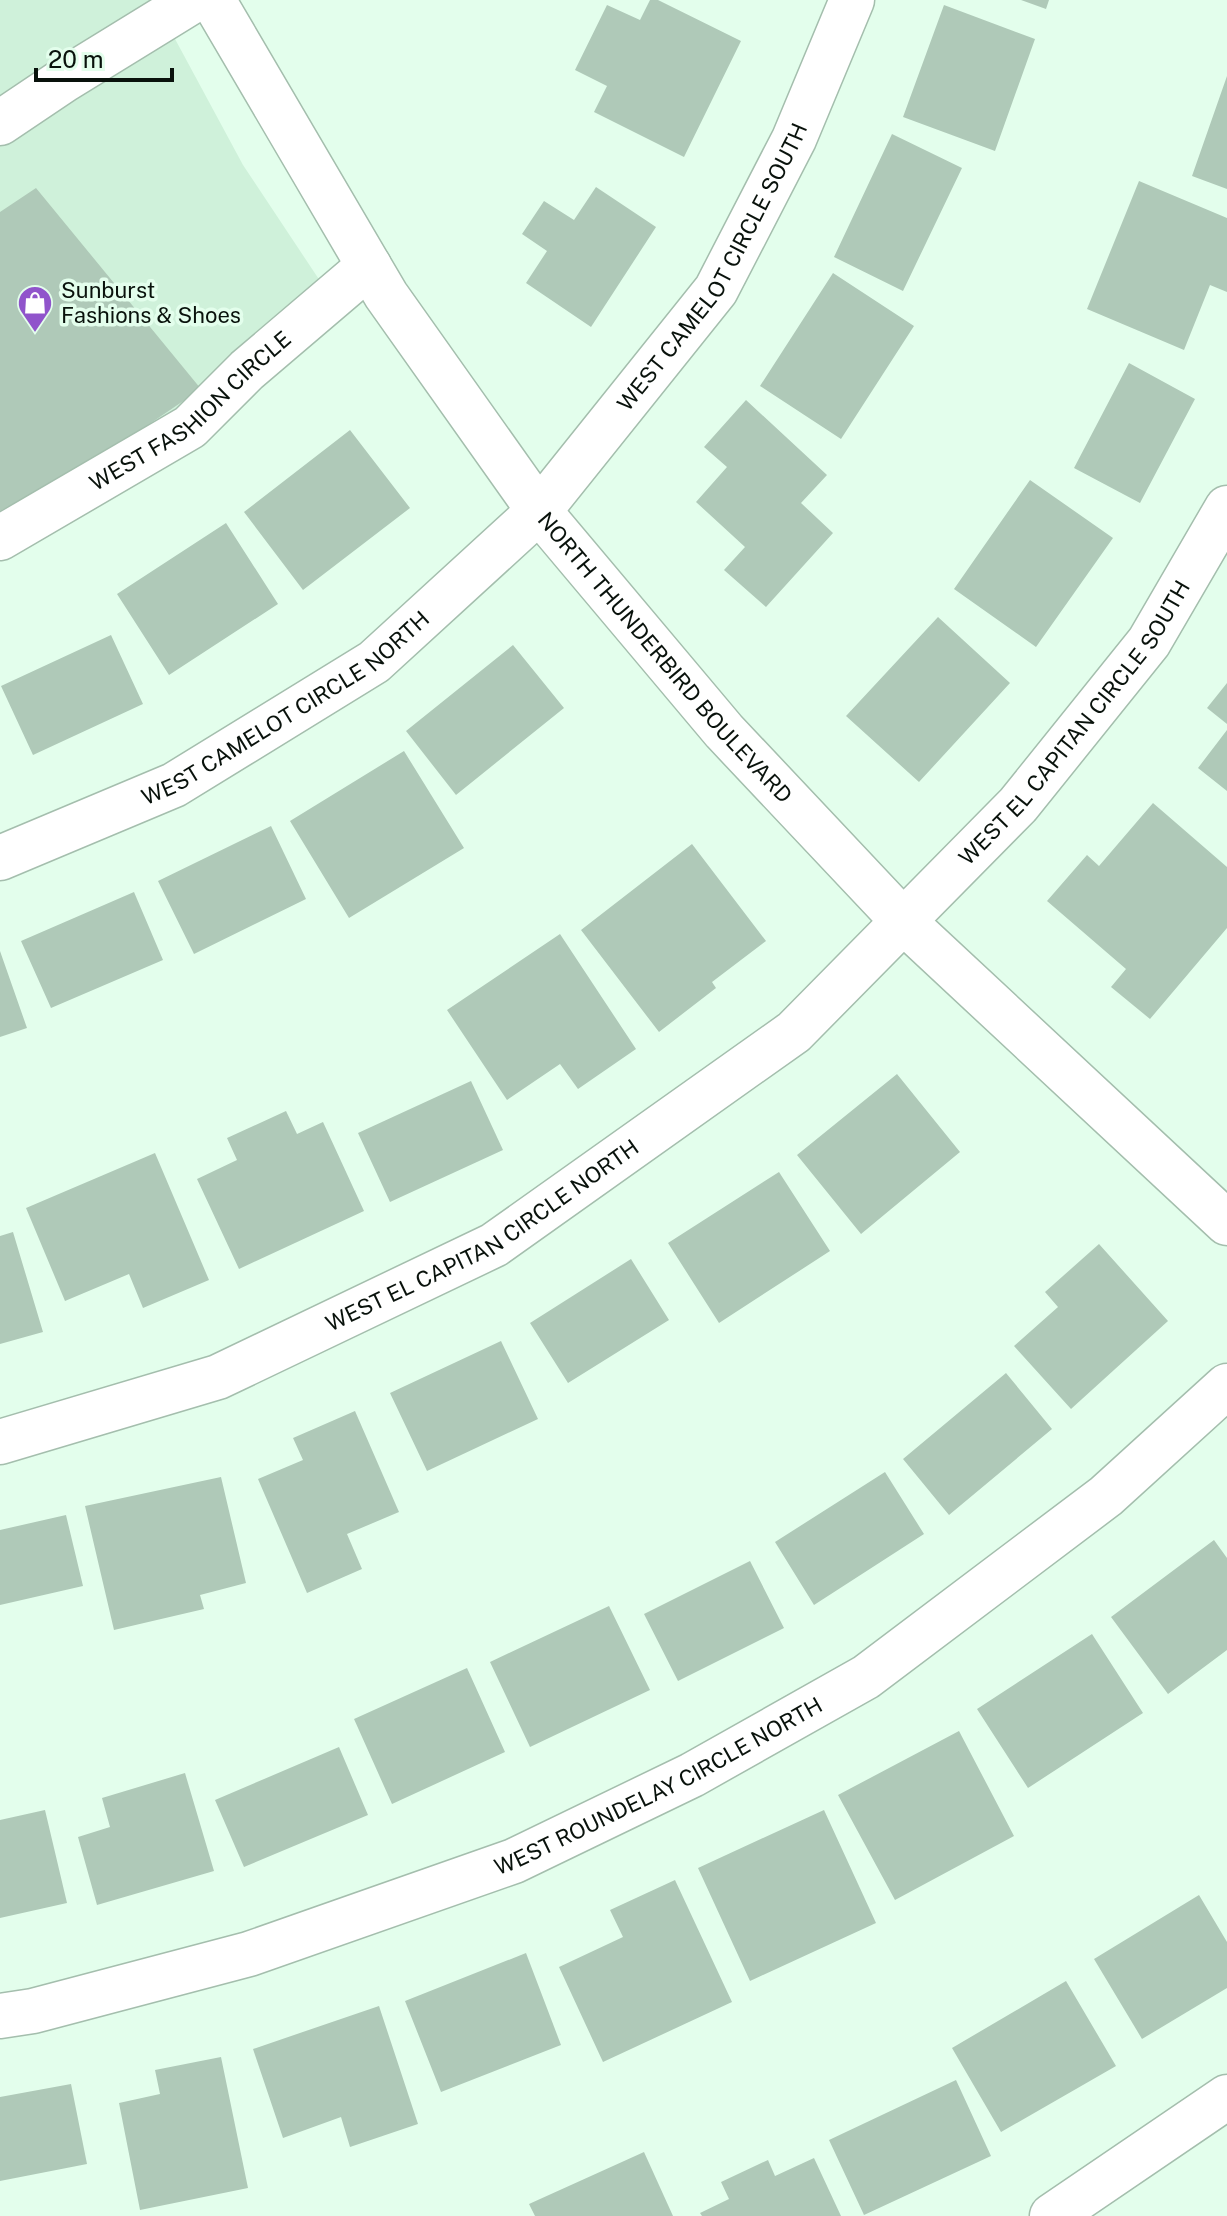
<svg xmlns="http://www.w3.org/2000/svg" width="1227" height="2216" viewBox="0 0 1227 2216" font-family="'Public Sans',sans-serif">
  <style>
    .built { fill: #cff1da }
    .building { fill: #afc9b8 }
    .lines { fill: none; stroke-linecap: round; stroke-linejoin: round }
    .minor-casing { stroke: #a4bead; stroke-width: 47 }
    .minor { stroke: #fff; stroke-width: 44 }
    .labels { text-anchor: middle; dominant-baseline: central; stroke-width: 7; stroke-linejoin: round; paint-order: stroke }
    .street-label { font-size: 22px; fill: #09120c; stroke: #e3feec }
    .poi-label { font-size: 22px; fill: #09120c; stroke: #e3feec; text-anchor: start }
  </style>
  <rect width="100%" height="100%" fill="#e3feec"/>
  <!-- built -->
  <path class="built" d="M0,0H154L243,165L342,314L0,553Z"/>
  <!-- building -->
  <path class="building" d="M650,0H658L741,41L684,157L594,112L607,86L575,70L607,5L640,20Z
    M1021,0H1049L1046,9Z
    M944,5L1035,39L995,151L903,117Z
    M1227,76V189L1192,176Z
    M892,134L962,168L903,291L834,257Z
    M1139,181L1227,218V292L1210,285L1184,350L1087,309Z
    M596,187L656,227L591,327L526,283L547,251L522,234L544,201L574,220Z
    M36,188L201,389L114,448L0,511V212Z
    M833,273L914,326L841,439L760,386Z
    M1129,363L1195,399L1140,503L1074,468Z
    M746,400L827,475L801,503L833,533L766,607L724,570L745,547L696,502L727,467L704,447Z
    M350,430L410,508L303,590L244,512Z
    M1030,480L1113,538L1036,647L954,589Z
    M226,523L278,604L169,675L117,594Z
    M938,617L1010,683L919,782L846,716Z
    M111,635L143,704L33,755L1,686Z
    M513,645L564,708L456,795L406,731Z
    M1227,683V724L1207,708Z
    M1227,730V791L1198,768Z
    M404,751L464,848L349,918L290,821Z
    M1153,803L1227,867V928L1150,1019L1111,987L1126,969L1047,901L1087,855L1099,866Z
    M271,826L306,899L194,954L158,881Z
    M692,844L766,941L712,982L716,988L659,1032L581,930Z
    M134,892L163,960L51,1008L21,941Z
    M560,934L636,1049L578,1089L560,1064L507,1100L447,1010Z
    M0,951L27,1028L0,1037Z
    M897,1074L960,1152L861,1234L797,1155Z
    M471,1081L503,1150L390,1202L358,1133Z
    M286,1111L297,1134L323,1122L364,1211L239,1269L197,1179L237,1160L227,1138Z
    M155,1153L209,1280L143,1308L129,1274L65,1301L26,1208Z
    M779,1172L830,1251L719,1323L668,1243Z
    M13,1232L43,1332L0,1344V1236Z
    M1099,1244L1168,1321L1071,1409L1014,1346L1058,1307L1045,1292Z
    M631,1259L669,1320L568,1383L530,1323Z
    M501,1341L538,1419L427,1471L390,1393Z
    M1006,1373L1052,1429L949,1515L903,1459Z
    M355,1411L399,1512L347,1534L362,1569L307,1593L258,1479L303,1460L293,1438Z
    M885,1472L924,1534L814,1605L775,1542Z
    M221,1477L246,1583L200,1595L204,1609L114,1630L85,1506Z
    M66,1515L83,1586L0,1605V1530Z
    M1214,1540L1227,1558V1650L1168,1694L1111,1617Z
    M750,1561L784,1628L678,1681L644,1614Z
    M609,1606L650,1690L530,1747L490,1662Z
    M1092,1634L1143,1713L1028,1788L977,1709Z
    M467,1668L505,1752L392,1804L354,1719Z
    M959,1731L1014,1836L895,1900L838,1795Z
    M339,1747L368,1815L244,1867L215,1800Z
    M185,1773L214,1871L97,1905L78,1837L110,1827L102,1798Z
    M45,1810L67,1903L0,1918V1820Z
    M824,1810L876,1923L750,1981L698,1868Z
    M675,1880L732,2002L603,2062L559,1967L623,1937L610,1910Z
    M1199,1895L1227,1942V1988L1142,2039L1094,1959Z
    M526,1953L561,2045L441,2092L405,2001Z
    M1066,1981L1116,2066L1001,2132L952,2048Z
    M379,2006L418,2124L350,2147L341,2117L283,2138L253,2049Z
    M221,2057L248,2188L140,2210L119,2103L160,2094L155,2070Z
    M956,2080L991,2156L864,2215L829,2140Z
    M71,2084L87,2164L0,2181V2097Z
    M644,2152L673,2216H535L529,2204Z
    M814,2158L841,2216H702L700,2213L729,2199L721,2182L768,2160L775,2176Z"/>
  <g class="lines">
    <defs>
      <g id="minor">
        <path id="s1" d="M213,0L386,295L539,511L724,731L903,921L1227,1223"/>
        <path d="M0,123L64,80L194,0"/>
        <path id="s2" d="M0,538L190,427L247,370L369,266"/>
        <path id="s3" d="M0,858L174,785L374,662L539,511L716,290L794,139L852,0"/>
        <path id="s4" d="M0,1442L218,1377L494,1245L794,1032L1018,805L1149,642L1227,508"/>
        <path id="s5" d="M0,2016L33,2011L249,1954L514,1861L692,1775L866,1677L1106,1496L1227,1386"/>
        <path d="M1052,2216L1227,2097"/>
      </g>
    </defs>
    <!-- minor casing -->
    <use href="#minor" class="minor-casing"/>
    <!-- minor -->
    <use href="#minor" class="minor"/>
  </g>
  <!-- icons -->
  <defs>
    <symbol id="shop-pin" viewBox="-11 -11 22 30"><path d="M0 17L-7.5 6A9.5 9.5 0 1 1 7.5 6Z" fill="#9054cb" stroke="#e3feec"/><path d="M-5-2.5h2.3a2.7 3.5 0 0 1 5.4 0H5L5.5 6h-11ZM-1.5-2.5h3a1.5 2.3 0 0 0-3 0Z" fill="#fff"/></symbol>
  </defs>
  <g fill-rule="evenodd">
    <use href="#shop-pin" x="15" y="283" width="40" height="54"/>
  </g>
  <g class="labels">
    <!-- street labels -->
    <g class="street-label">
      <text stroke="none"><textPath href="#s3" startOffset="948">WEST CAMELOT CIRCLE SOUTH</textPath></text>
      <text stroke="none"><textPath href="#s2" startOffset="230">WEST FASHION CIRCLE</textPath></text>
      <text stroke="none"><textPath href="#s1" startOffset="800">NORTH THUNDERBIRD BOULEVARD</textPath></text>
      <text stroke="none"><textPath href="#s3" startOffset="324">WEST CAMELOT CIRCLE NORTH</textPath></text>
      <text stroke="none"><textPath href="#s4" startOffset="1320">WEST EL CAPITAN CIRCLE SOUTH</textPath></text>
      <text stroke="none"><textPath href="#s4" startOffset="528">WEST EL CAPITAN CIRCLE NORTH</textPath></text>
      <text stroke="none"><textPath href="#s5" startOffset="700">WEST ROUNDELAY CIRCLE NORTH</textPath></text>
    </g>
    <!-- poi labels -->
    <g class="poi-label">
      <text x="61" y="290">Sunburst<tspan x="61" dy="25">Fashions &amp; Shoes</tspan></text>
    </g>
  </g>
  <!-- scale -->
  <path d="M36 68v12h136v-12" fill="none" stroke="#09120c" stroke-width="4"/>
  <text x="48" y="68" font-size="24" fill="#09120c" stroke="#e3feec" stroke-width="6" paint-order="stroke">20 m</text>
</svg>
